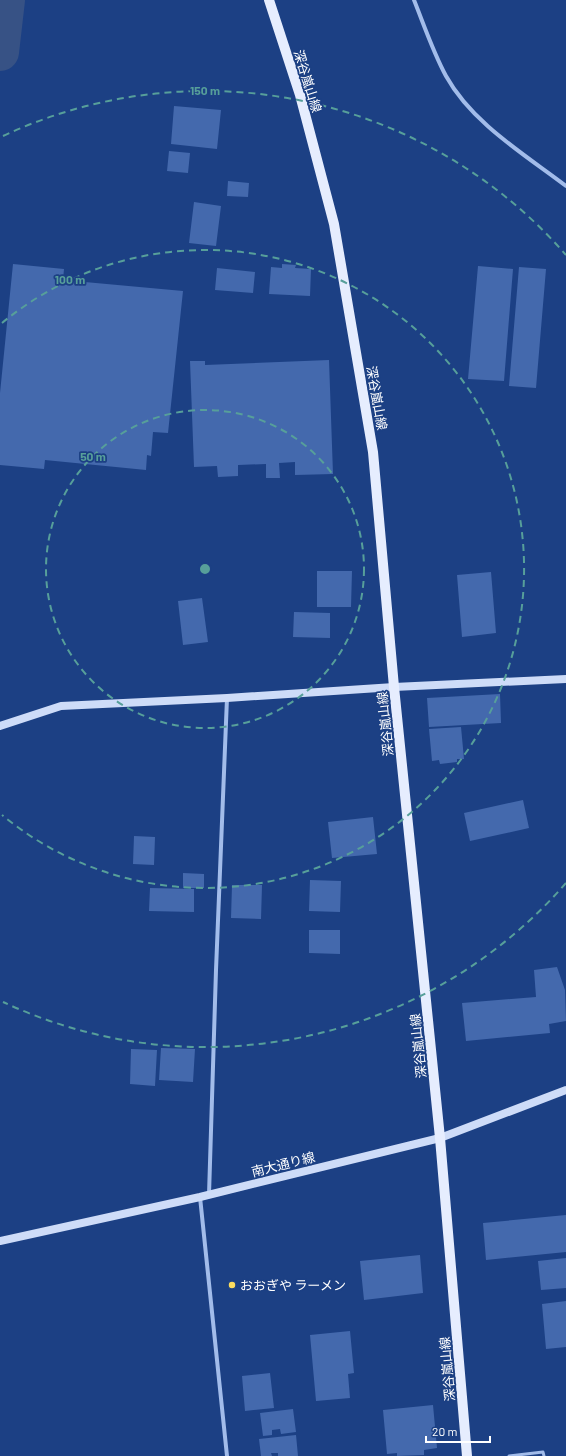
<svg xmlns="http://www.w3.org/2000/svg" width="566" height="1456" viewBox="0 0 566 1456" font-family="Barlow,'Noto Sans JP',sans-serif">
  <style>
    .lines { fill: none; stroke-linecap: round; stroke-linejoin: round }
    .river { stroke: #375285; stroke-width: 38 }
    .building { fill: #4469ad }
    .lane { stroke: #a2bcea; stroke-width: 3 }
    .street { stroke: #a2bcea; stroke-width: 4 }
    .secondary { stroke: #cedcf8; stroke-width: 8 }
    .primary { stroke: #e6edfe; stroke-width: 10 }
    .ring { fill: none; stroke: #579f9a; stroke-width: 2; stroke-dasharray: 7 5 }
    .poi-dot { fill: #fbdc5f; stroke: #1c4084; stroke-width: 1.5 }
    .labels { text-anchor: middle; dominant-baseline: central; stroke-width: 3.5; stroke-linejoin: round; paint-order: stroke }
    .street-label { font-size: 13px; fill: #fff; stroke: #1c4084 }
    .poi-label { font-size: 13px; fill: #fff; stroke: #1c4084; text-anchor: start }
    .centre { fill: #579f9a; stroke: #1c4084; stroke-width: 2 }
    .ring-label { font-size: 12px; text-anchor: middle; font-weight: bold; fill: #579f9a; stroke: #1c4084; stroke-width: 3.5; stroke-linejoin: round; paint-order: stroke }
  </style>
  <rect width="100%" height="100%" fill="#1c4084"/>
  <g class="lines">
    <!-- river -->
    <path class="river" d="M0,52L6,0"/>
  </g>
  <!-- building -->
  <path class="building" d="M174,106L221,110L217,149L171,144Z
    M169,151L190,153L188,173L167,171Z
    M228,181L249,183L248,197L227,196Z
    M194,202L221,206L216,246L189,243Z
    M13,264L64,269L63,280L183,291L168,433L153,432L151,456L147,455L146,470L45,460L44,469L0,465V393Z
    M282,264L296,265L295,268L311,269L310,296L269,294L271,267L282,268Z
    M478,266L513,269L504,381L468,379Z
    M519,267L546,269L536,388L509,386Z
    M217,268L255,272L253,293L215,290Z
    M329,360L333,474L295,475V462L279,463L280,478H266V464L238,465V476L218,477L217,466L194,467L190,361H205V365Z
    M317,571H352L351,607H317Z
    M491,572L496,633L462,637L457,575Z
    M202,598L208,642L183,645L178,601Z
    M294,612L330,613V638L293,637Z
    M500,694L501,723L429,727L427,698Z
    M461,727L464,759H457V762L440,764L439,760L432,761L429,729Z
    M523,800L529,828L470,841L464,813Z
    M373,817L377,854L332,858L328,822Z
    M134,836L155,837L154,865L133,864Z
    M183,873L204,874V888H183Z
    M310,880L341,881L340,912L309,911Z
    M232,885H262L261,919L231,918Z
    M150,888L194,889V912L149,911Z
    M309,930H340V954L309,953Z
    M557,967L565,990L566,1021L549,1024L550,1033L466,1041L462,1003L536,997L534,970Z
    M161,1048L195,1049L193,1082L159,1080Z
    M131,1049L157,1050L155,1086L130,1084Z
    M566,1215V1252L486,1260L483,1223Z
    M420,1255L423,1293L364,1300L360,1261Z
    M566,1258V1288L541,1290L538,1261Z
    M566,1301V1347L546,1349L542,1304Z
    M350,1331L354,1373L348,1374L350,1398L316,1401L310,1335Z
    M270,1373L274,1408L245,1411L242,1376Z
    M433,1405L437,1448L424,1450V1455L397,1456V1453L387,1454L383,1410Z
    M293,1409L296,1432L281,1434L280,1429L272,1430V1435L263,1436L260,1413Z
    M296,1435L298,1456H278V1453H271L272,1456H261L259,1439Z"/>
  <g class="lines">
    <!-- lane -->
    <path class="lane" d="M509,1456L543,1452L544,1456"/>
    <!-- street -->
    <path class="street" d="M414,0C424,25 433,52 446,76C472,123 524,154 566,186
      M209,1195L216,970L227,698
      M200,1197L227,1456"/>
    <!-- secondary -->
    <path class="secondary" d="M0,726L61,706L227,698L394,687L566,679
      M0,1241L200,1197L440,1138L566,1090"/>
    <!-- primary -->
    <path class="primary" d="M269,0L300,95L334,224L373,452L394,687L440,1138L467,1456"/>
  </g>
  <!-- distance rings -->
  <g class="ring">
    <circle cx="205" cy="569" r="159"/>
    <path d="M2 323A319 319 0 1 1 2 815"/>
    <path d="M566 883A478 478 0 0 1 3 1002M3 136A478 478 0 0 1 566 255"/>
  </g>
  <!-- markers -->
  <circle class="poi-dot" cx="232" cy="1285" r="4"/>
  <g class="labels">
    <!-- street labels -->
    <g class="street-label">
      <text transform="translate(308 81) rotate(73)">深谷嵐山線</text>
      <text transform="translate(377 398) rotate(80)">深谷嵐山線</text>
      <text transform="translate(385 724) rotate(-96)">深谷嵐山線</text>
      <text transform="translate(418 1046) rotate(-96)">深谷嵐山線</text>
      <text transform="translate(283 1164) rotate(-14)">南大通り線</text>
      <text transform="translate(447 1369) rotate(-95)">深谷嵐山線</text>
    </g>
    <!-- poi labels -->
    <g class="poi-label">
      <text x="240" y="1285">おおぎや ラーメン</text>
    </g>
  </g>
  <circle cx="205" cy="569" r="6" class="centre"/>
  <g class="ring-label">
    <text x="205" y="95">150 m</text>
    <text x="70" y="284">100 m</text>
    <text x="93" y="461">50 m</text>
  </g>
  <!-- scale -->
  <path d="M426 1436v6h64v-6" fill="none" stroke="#ffffff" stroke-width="2"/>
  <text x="432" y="1436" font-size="12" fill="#ffffff" stroke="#1c4084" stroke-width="3" paint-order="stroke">20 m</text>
</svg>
